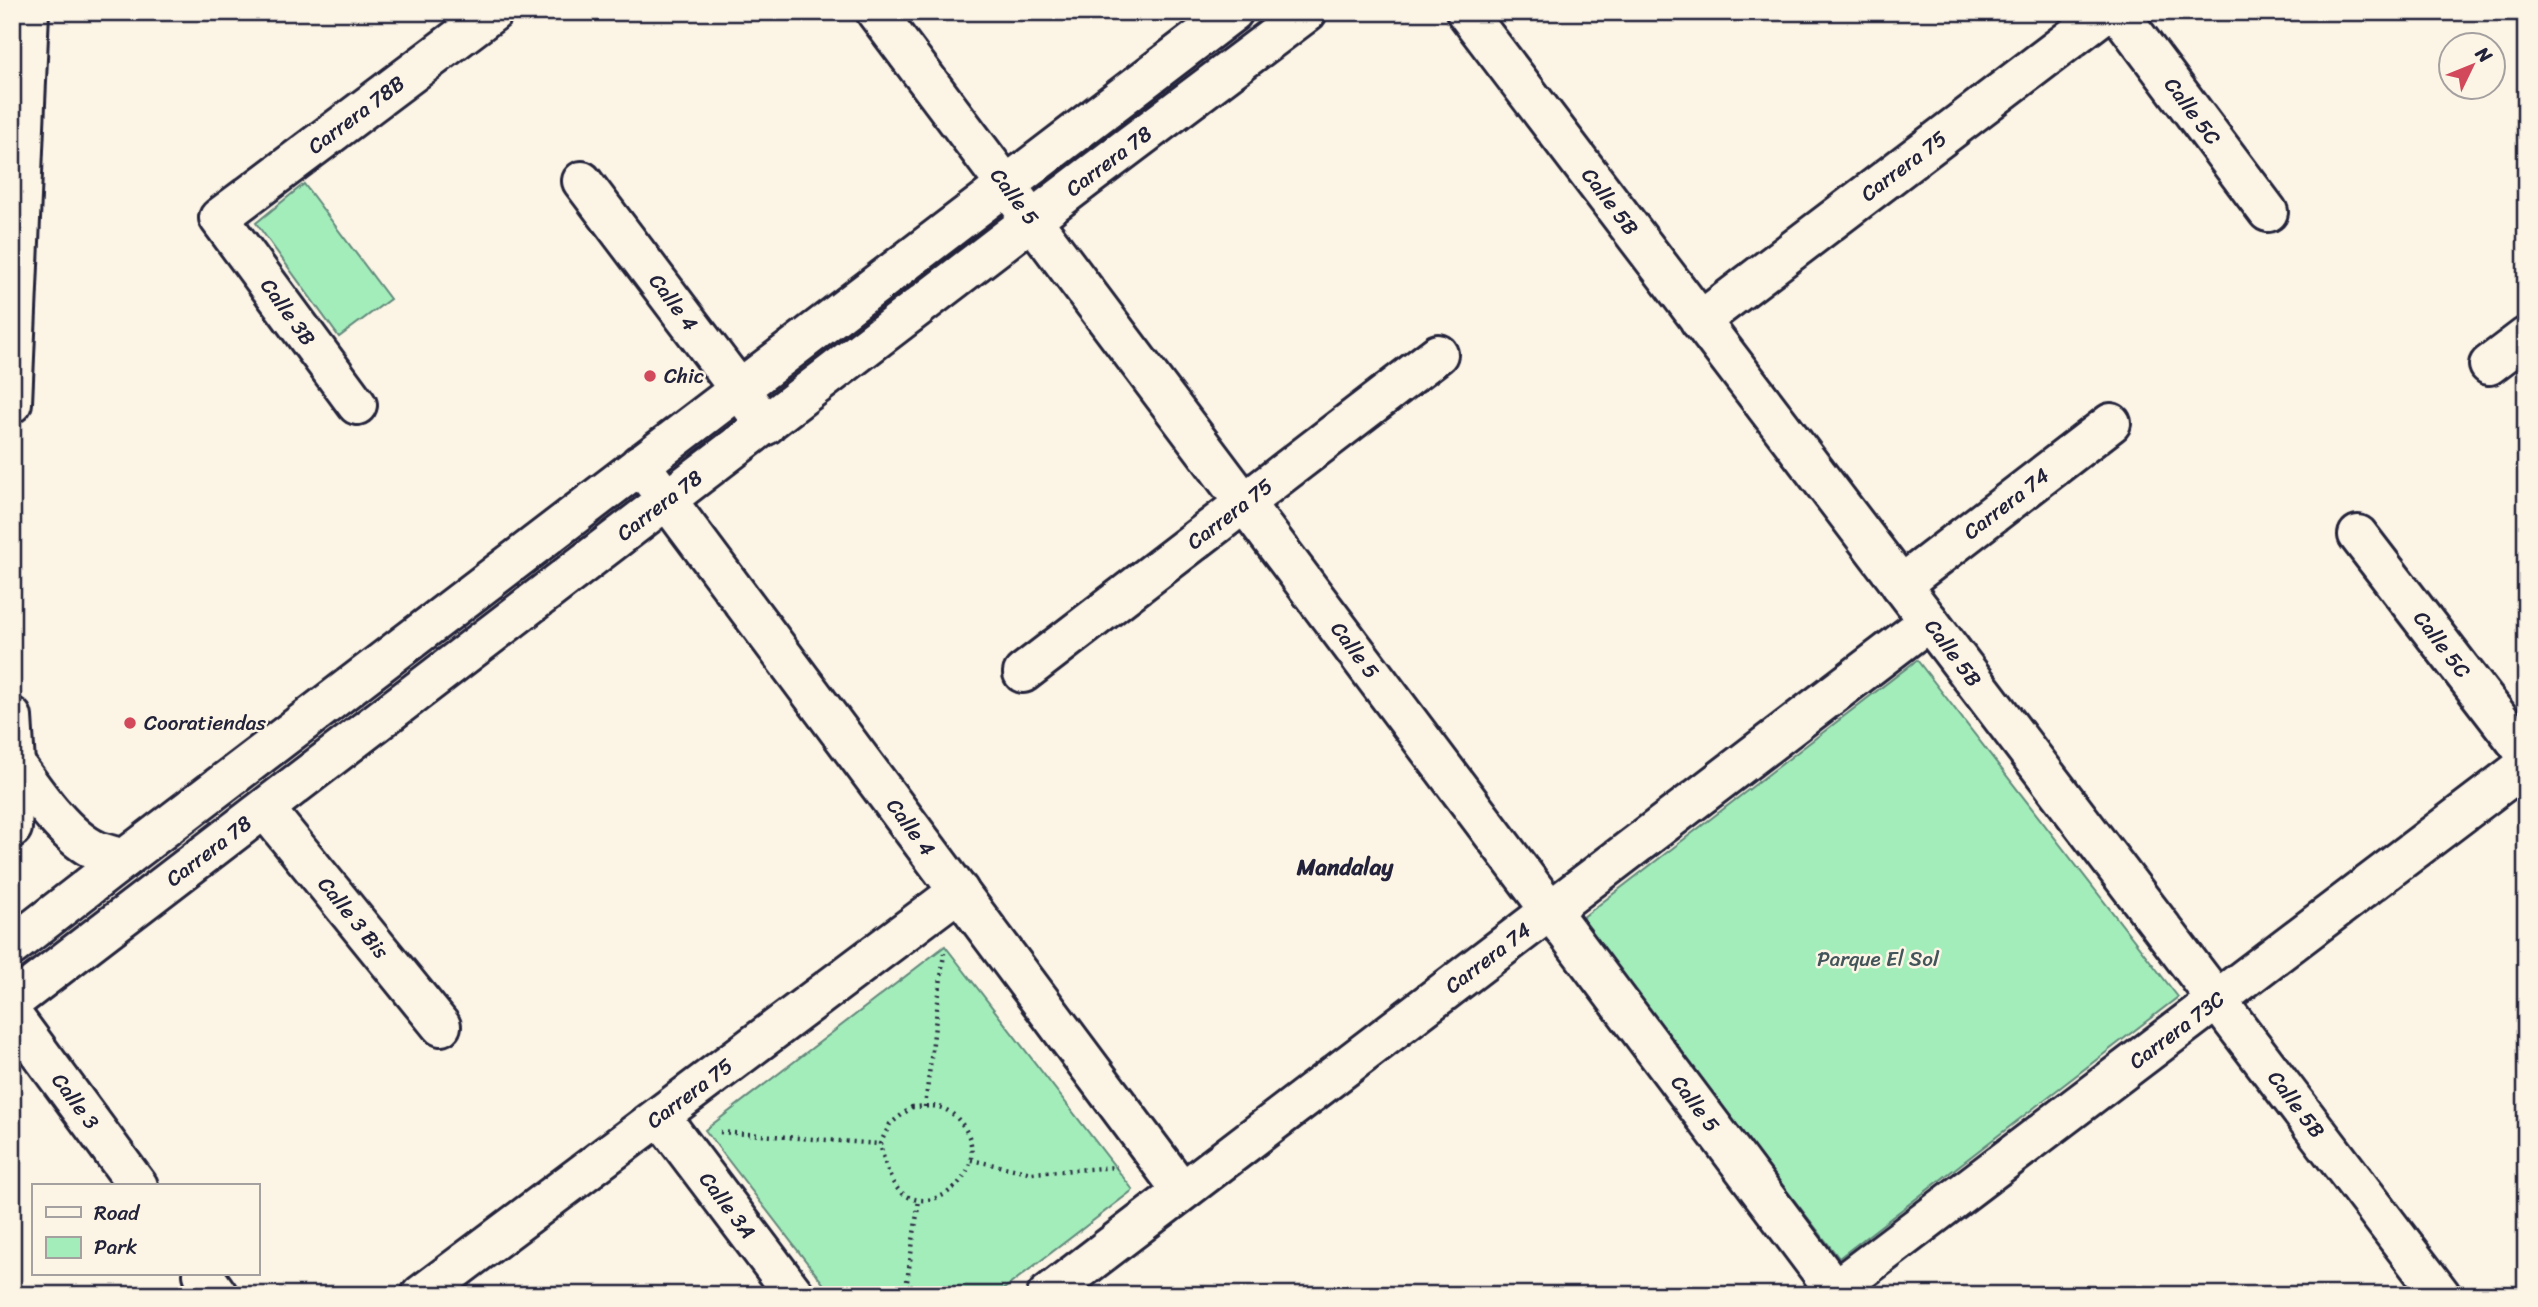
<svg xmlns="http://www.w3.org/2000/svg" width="2538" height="1307" font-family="Sriracha,sans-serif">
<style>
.green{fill:#a3edbb;stroke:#62887b;stroke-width:2}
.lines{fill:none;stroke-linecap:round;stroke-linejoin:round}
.street-casing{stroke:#22223b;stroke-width:44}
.secondary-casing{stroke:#22223b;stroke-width:44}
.path{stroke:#22223b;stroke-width:4.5;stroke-dasharray:2 5;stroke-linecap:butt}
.street{stroke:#fcf5e5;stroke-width:38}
.secondary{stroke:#fcf5e5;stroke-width:38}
.poi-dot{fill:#d1495b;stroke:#fcf5e5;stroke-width:2.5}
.labels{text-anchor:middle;stroke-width:5;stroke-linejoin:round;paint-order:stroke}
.street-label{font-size:21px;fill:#22223b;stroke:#fcf5e5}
.poi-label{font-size:21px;fill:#22223b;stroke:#fcf5e5;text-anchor:start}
.park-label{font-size:21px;fill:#42555b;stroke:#fcf5e5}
.neighbourhood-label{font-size:23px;font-weight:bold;fill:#22223b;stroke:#fcf5e5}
</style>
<rect width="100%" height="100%" fill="#fcf5e5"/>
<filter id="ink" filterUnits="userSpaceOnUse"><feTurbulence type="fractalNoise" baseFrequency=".0143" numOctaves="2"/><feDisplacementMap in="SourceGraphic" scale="14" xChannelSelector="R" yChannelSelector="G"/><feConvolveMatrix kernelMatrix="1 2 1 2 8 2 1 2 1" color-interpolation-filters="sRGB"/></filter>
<g filter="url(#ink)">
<!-- green -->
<path class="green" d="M304,184L390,299L339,337L256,223Z
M1917,660L2178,997L1839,1258L1578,921Z
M945,946L1133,1190L996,1295H832L705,1130Z"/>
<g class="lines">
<!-- street casing -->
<g class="street-casing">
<g id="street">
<path id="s1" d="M876,12L1835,1290"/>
<path id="s2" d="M1466,12L2441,1295"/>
<path id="s3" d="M2118,12L2268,212"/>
<path id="s4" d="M582,181L766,425"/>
<path id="s5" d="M1700,321L2106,12"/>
<path d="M2489,365L2526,337"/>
<path id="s6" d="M357,405L219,218L493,12"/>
<path id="s7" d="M640,464L1182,1191"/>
<path id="s8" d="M2358,535L2526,754"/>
<path id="s9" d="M1901,585L2111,423"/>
<path id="s10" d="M1023,673L1438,354"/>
<path id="s11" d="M265,809L441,1026"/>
<path id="s12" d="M12,1015L138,1186"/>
<path id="s13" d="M660,1116L795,1295"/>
<path d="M203,1274L218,1295"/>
<path id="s14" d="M421,1295L959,891"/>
<path id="s15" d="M1047,1295L1929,621"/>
<path id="s16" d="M1828,1295L2526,765"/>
</g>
</g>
<!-- secondary casing -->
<g class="secondary-casing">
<g id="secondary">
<path d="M12,403L29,12"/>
<path d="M12,717L15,764L12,828"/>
<path d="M15,764C35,792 65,837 97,851C106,854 115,856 124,859"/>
<path d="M12,946L124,859L1233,12"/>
<path id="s17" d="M12,1002L1085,179L1307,12"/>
</g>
</g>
<!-- path -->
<path class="path" d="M912,1107C920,1107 931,1105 939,1107C950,1110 958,1118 964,1127C992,1169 936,1219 902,1193C889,1183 884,1159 880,1144L890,1124Z
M925,1107L944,953
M720,1132L880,1144
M971,1160L1032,1173L1117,1167
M905,1295L919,1200"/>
<!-- street -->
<use href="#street" class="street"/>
<!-- secondary -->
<use href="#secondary" class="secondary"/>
</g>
</g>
<!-- markers -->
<g class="poi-dot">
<circle cx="650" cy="376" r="7"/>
<circle cx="130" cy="723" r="7"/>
</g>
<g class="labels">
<!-- street labels -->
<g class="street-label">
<text dy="7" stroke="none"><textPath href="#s3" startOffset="124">Calle 5C</textPath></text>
<text dy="7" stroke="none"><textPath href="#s6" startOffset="404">Carrera 78B</textPath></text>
<text dy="7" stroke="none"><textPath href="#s17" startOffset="1382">Carrera 78</textPath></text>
<text dy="7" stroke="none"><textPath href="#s5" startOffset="256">Carrera 75</textPath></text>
<text dy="7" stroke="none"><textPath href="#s1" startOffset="231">Calle 5</textPath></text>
<text dy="7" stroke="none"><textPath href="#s2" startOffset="238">Calle 5B</textPath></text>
<text dy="7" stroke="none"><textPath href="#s4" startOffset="152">Calle 4</textPath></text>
<text transform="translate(288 312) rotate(54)" y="7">Calle 3B</text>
<text dy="7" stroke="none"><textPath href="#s9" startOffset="133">Carrera 74</textPath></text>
<text dy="7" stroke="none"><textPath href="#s17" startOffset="816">Carrera 78</textPath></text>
<text dy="7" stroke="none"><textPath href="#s10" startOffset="261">Carrera 75</textPath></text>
<text dy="7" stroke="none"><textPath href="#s8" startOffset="138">Calle 5C</textPath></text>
<text dy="7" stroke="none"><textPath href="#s1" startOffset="798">Calle 5</textPath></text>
<text dy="7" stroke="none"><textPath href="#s2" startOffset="805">Calle 5B</textPath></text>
<text dy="7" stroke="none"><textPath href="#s7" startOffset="453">Calle 4</textPath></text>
<text dy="7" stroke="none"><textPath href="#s17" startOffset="248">Carrera 78</textPath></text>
<text dy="7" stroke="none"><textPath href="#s11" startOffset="140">Calle 3 Bis</textPath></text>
<text dy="7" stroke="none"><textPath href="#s15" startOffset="555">Carrera 74</textPath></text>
<text dy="7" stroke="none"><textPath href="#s16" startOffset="438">Carrera 73C</textPath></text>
<text dy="7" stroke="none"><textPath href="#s14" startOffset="336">Carrera 75</textPath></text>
<text dy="7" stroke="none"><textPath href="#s12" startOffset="107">Calle 3</textPath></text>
<text dy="7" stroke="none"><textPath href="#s1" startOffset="1365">Calle 5</textPath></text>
<text dy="7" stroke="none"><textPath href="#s2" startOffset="1372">Calle 5B</textPath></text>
<text dy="7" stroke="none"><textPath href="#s13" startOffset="112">Calle 3A</textPath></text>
</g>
<!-- poi labels -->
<g class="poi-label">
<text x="664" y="383">Chic</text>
<text x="144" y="730">Cooratiendas</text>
</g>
<!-- park labels -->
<g class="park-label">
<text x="1878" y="966">Parque El Sol</text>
</g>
<!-- neighbourhood labels -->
<g class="neighbourhood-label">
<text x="1345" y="875">Mandalay</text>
</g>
</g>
<!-- margin -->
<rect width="2538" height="1307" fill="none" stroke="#fcf5e5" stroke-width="42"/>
<rect x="21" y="21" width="2496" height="1265" fill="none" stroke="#22223b" stroke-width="2.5" filter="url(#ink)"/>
<!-- legend -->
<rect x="32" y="1184" width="228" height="91" fill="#fcf5e5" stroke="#a5a1a1" stroke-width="2"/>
<rect x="46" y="1207" width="35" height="10" fill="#fcf5e5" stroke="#a5a1a1" stroke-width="2"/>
<text x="94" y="1220" font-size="21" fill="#22223b">Road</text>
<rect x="46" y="1237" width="35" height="21" fill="#a3edbb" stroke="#a5a1a1" stroke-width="2"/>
<text x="94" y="1254" font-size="21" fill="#22223b">Park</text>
<!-- north arrow -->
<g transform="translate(2472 66) rotate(47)"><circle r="33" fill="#fcf5e5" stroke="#a5a1a1" stroke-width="2"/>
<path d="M0-5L12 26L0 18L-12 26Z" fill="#d1495b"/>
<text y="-10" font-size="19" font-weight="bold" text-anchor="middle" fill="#22223b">N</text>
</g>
</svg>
